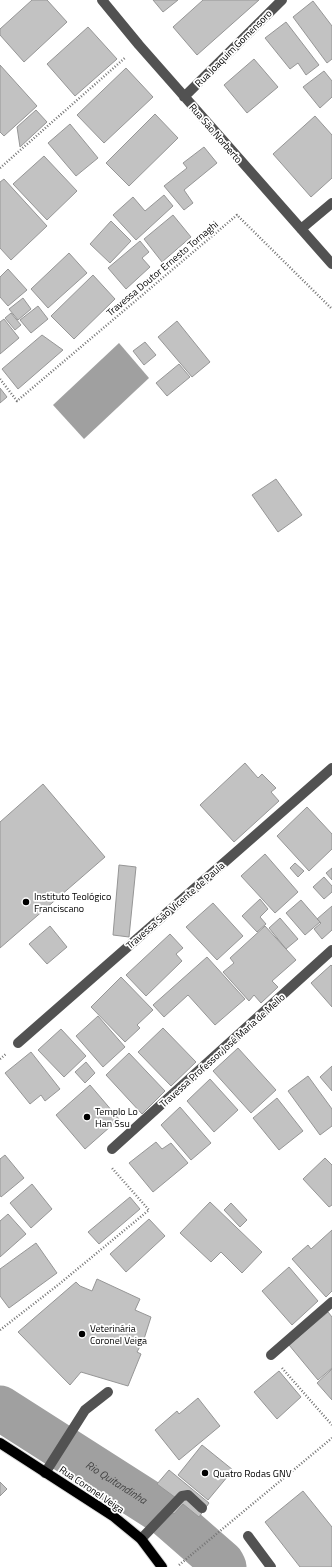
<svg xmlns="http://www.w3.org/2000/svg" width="332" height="1567" font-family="'Titillium Web',sans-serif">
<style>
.water{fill:#a0a0a0}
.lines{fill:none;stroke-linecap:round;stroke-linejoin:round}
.river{stroke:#a0a0a0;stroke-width:45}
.building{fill:#c2c2c2;stroke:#969696}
.major-casing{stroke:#dbdbdb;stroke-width:12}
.path{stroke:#747474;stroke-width:2.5;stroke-dasharray:1 2;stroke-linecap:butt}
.minor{stroke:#525252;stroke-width:10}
.major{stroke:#000;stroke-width:10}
.poi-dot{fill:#000;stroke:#fff;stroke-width:1.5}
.labels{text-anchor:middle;stroke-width:3.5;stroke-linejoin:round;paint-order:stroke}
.street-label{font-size:10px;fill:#000;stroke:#fff}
.poi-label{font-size:10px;fill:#000;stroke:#fff;text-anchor:start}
.water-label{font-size:11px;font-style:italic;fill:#414141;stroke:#fff}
</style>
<rect width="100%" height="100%" fill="#fff"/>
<!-- water -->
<path class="water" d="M119,343L149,378L84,439L53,405Z"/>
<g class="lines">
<!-- river -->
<path class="river" id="s1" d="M0,1408L166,1514L222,1563L224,1567"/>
</g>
<!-- building -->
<path class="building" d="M32,0H47L67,22L24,62L0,35V29Z
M153,0H178L163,12Z
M203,0H259L197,55L173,27Z
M313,1L332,26V59L327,63L293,17Z
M286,22L319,65L306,75L298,63L290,69L265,38Z
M88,27L117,59L75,96L47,64Z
M254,59L278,87L247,113L224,85Z
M0,65L37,106L4,136L0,132Z
M126,68L153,97L104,143L77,115Z
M324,71L332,81V97L320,108L303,87Z
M36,110L47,122L20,147L17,127Z
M155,114L178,138L129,186L106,163Z
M315,116L332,135V178L311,197L273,154Z
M70,124L98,158L76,176L48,143Z
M204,147L217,163L184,190L193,203L184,210L164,186L187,168L183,163Z
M44,156L77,191L47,220L13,184Z
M4,179L47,226L11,260L0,248V182Z
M164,195L173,206L136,240L113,215L133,197L145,211Z
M173,215L191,237L162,262L144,239Z
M111,221L131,241L110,263L90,244Z
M140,241L149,252L142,258L150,267L126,289L108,268Z
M69,253L87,273L48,308L31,289Z
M8,269L27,290L8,306L0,297V277Z
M93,275L115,299L74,339L51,316Z
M23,298L31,309L18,320L9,309Z
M38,306L48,319L31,333L20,320Z
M11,313L21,325L15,330L5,318Z
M4,319L19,338L0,354V322Z
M177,321L210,362L192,377L158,337Z
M42,335L63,350L18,389L2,369Z
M145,342L156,355L144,365L133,351Z
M179,364L190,377L167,396L156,383Z
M0,388L7,397L0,403Z
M276,479L302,515L278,532L252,495Z
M245,763L258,778L262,774L276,788L271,792L279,801L234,842L200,805Z
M43,784L105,857L0,948V822Z
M307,807L332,834V849L309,871L277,836Z
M265,854L298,892L275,913L241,876Z
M295,863L304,871L298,877L290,868Z
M119,865L136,867L129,937L113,935Z
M332,868V880L326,873Z
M324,877L332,886V892L324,899L313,887Z
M260,899L268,909L260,917L266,924L257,932L242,916Z
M301,900L320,922L305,935L286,913Z
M213,903L243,936L217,960L186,927Z
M332,906V930L322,939L314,929L321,923L317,919Z
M280,918L298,939L286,949L269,928Z
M50,926L67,947L47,964L29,944Z
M265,926L296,960L272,981L278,987L261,1003L254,995L249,1001L223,972L234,963L230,958Z
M170,934L183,948L176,954L182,961L146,996L126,975Z
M207,957L245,999L215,1025L188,995L164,1017L153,1005Z
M331,965L332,966V1007L311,983Z
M121,977L153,1010L137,1025L140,1028L125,1042L91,1007Z
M98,1016L125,1047L103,1067L76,1036Z
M163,1028L196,1062L171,1086L138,1052Z
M61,1029L86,1056L64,1077L38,1050Z
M238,1048L276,1090L251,1113L213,1071Z
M31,1052L60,1089L45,1101L41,1095L30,1104L5,1073Z
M129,1053L165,1091L142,1114L106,1075Z
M86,1062L95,1073L85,1083L75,1072Z
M332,1066V1091L320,1077Z
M308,1076L332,1109V1126L320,1135L288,1091Z
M210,1079L238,1110L214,1132L187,1101Z
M90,1085L119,1119L85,1149L56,1115Z
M277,1098L303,1131L279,1150L253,1118Z
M180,1107L211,1143L191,1160L161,1125Z
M156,1142L162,1149L171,1143L188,1163L153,1192L129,1163Z
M5,1155L24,1178L1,1197L0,1195V1159Z
M325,1158L332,1165V1205L329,1207L303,1179Z
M32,1184L52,1209L31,1228L10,1203Z
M130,1197L140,1209L99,1244L88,1232Z
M210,1202L262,1252L242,1273L221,1252L211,1262L180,1233Z
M231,1203L247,1220L240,1227L224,1210Z
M8,1214L26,1234L0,1257V1221Z
M149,1219L165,1236L126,1272L110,1254Z
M332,1230V1291L326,1297L292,1259L308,1245L311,1249Z
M36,1243L57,1273L9,1308L0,1296V1269Z
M289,1267L318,1301L292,1325L262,1291Z
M97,1279L140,1299L135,1310L151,1317L144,1339L137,1352L141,1354L128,1386L81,1372L70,1385L18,1332L76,1282L80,1286L92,1291Z
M328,1312L332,1317V1368L318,1380L289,1345Z
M332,1369V1400L317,1383Z
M279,1371L301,1397L277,1419L254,1392Z
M198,1398L220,1426L179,1460L155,1430L177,1411L179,1414Z
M202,1445L233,1470L208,1500L178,1475Z
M169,1470L209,1503L199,1517L183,1504L174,1514L167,1509L176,1498L157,1484Z
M0,1482L7,1489L0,1496Z
M303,1491L332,1527V1567H300L265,1522Z"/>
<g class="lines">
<!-- major casing -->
<g class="major-casing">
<path id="major" d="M0,1443L113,1516L141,1539L162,1567"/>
</g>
<!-- path -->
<path class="path" d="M0,168L126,57
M0,379L17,401L237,215L332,309
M0,1059L6,1054
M0,1330L58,1285L149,1210L111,1167
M282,1368L332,1425
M179,1565L332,1438"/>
<!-- minor -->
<path class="minor" d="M102,0L139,45L332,264
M184,97L282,0
M301,229L332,203
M18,1043L332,768
M112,1149L332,950
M271,1355L332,1302
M45,1473L85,1410L108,1392
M248,1536L271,1567
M141,1539L182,1496L188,1495L202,1508"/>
<!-- major -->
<use href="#major" class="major"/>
</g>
<!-- markers -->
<g class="poi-dot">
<circle cx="26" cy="902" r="4"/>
<circle cx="87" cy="1117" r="4"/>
<circle cx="82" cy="1334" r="4"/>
<circle cx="205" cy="1473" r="4"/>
</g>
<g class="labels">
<!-- street labels -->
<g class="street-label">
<text transform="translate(233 48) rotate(-45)" y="4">Rua Joaquim Gomensoro</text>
<text transform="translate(216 133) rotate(49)" y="4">Rua São Norberto</text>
<text transform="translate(162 268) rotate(-40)" y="4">Travessa Doutor Ernesto Tornaghi</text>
<text transform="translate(175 905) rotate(-41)" y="4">Travessa São Vicente de Paula</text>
<text transform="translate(222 1050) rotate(-42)" y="4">Travessa Professor José Maria de Mello</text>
<text transform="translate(92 1489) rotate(34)" y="4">Rua Coronel Veiga</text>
</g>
<!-- poi labels -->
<g class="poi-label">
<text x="34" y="900">Instituto Teológico<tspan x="34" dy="12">Franciscano</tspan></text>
<text x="95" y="1115">Templo Lo<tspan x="95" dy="12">Han Ssu</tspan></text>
<text x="90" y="1332">Veterinária<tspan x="90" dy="12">Coronel Veiga</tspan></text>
<text x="213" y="1477">Quatro Rodas GNV</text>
</g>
<!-- water labels -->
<g class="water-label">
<text dy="4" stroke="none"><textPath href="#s1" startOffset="138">Rio Quitandinha</textPath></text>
</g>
</g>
</svg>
